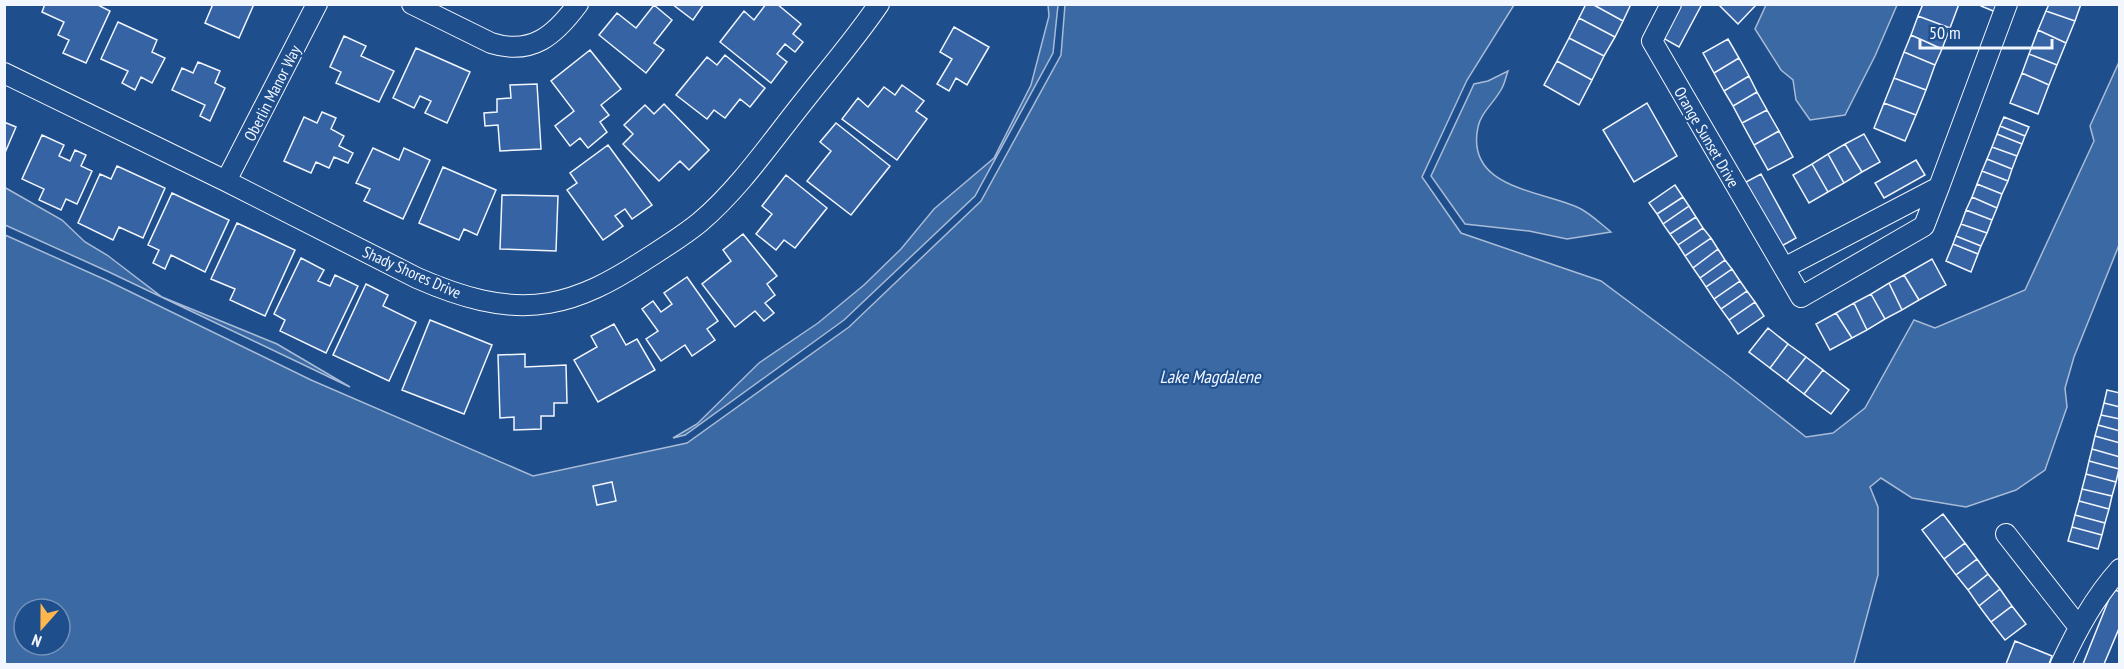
<svg xmlns="http://www.w3.org/2000/svg" width="2124" height="669" font-family="'PT Sans Narrow',sans-serif">
<style>
.water{fill:#3b69a3;stroke:#a8bbd7;stroke-width:1.5;fill-rule:evenodd}
.building{fill:#3563a3;stroke:#f2f6ff;stroke-width:1.5}
.lines{fill:none;stroke-linecap:round;stroke-linejoin:round}
.minor-casing{stroke:#f2f6ff;stroke-width:22}
.minor{stroke:#1f4e8c;stroke-width:20}
.labels{text-anchor:middle;stroke-width:4.5;stroke-linejoin:round;paint-order:stroke}
.street-label{font-size:16px;fill:#f2f6ff;stroke:#1f4e8c}
.water-label{font-size:18px;font-style:italic;fill:#f2f6ff;stroke:#1f4e8c}
</style>
<rect width="100%" height="100%" fill="#1f4e8c"/>
<!-- water -->
<path class="water" d="M1048,5H1058L1053,53L975,196L844,320L685,435L673,438L697,424L759,363L818,323L864,285L901,249L934,209L994,158L1031,85L1049,16Z
M1065,5H1514L1467,80L1422,177L1461,233L1601,281L1727,375L1806,437L1833,433L1865,408L1914,320L1935,328L2025,290L2094,141L2090,126L2119,62V56V245L2074,357L2065,388L2067,407L2045,470L2016,490L1966,507L1912,498L1881,478L1870,487L1878,507V575L1854,664H5V235L106,280L311,380L533,476L687,443L849,327L981,201L1061,55ZM24,609H60V645H24Z
M1766,5H1897L1875,56L1845,115L1810,120L1796,100L1793,80L1781,70L1755,29Z
M1508,71C1506,76 1505,83 1502,88C1495,102 1481,112 1478,127C1465,188 1539,190 1577,207C1589,212 1601,224 1611,232L1567,239L1529,231L1465,224L1431,176L1474,84L1488,81Z
M4,187L62,220L85,242L107,255L162,297L277,344L350,387L109,272L5,225Z"/>
<!-- building -->
<path class="building" d="M45,4H96L110,11L86,63L63,53L69,40L58,35L64,22L42,12Z
M213,4H254L239,38L205,23Z
M672,4H704L693,20Z
M766,4H777L801,24L793,34L803,42L795,52L785,44L777,54L787,62L771,83L720,42L744,11L754,20Z
M1586,4H1592L1623,21L1615,37L1579,18Z
M1592,4H1631L1623,21Z
M1681,4H1702L1679,47L1663,38Z
M1718,4H1753L1755,6L1738,24Z
M1923,4H1959L1950,28L1918,16Z
M1981,4H2002L1998,13L1981,6Z
M2049,4H2081L2075,21L2046,11Z
M654,5L672,20L654,43L664,50L646,73L599,35L617,13L636,28Z
M2046,11L2075,21L2066,43L2038,30Z
M1918,16L1950,28L1942,49L1911,35Z
M1579,18L1615,37L1604,56L1569,38Z
M118,22L157,40L152,52L165,58L152,83L141,77L135,90L122,83L128,71L101,59Z
M954,27L989,47L967,85L956,78L949,91L937,84L952,59L940,52Z
M2038,30L2066,43L2057,65L2029,54Z
M1911,35L1942,49L1935,65L1904,52Z
M344,36L366,46L361,56L394,71L379,102L336,83L341,72L330,67Z
M1569,38L1604,56L1592,80L1557,61Z
M1728,39L1739,58L1714,73L1703,53Z
M416,48L470,72L447,123L425,113L431,101L420,96L414,108L393,98Z
M590,50L621,89L601,105L609,115L600,122L607,132L588,148L580,138L570,146L555,126L574,111L551,81Z
M1904,52L1935,65L1926,90L1894,78Z
M2029,54L2057,65L2049,85L2022,73Z
M725,55L765,88L750,107L740,99L725,118L714,110L707,119L676,95L707,57L717,65Z
M1739,58L1749,76L1724,91L1714,73Z
M1557,61L1592,80L1579,105L1544,85Z
M198,62L220,71L215,83L225,88L210,121L200,116L205,105L172,90L182,68L193,73Z
M2022,73L2049,85L2038,114L2010,103Z
M1749,76L1757,92L1733,106L1724,91Z
M1894,78L1926,90L1916,115L1884,103Z
M537,84L541,149L500,151L498,125L485,126L484,113L497,112V99L511,98L510,85Z
M902,85L924,101L916,111L927,119L897,160L842,119L858,98L868,107L884,87L895,95Z
M1757,92L1767,110L1742,123L1733,106Z
M1647,103L1677,156L1634,182L1603,130Z
M1884,103L1916,115L1905,141L1874,128Z
M664,104L709,150L689,170L680,161L659,181L623,144L633,134L624,125L645,105L654,114Z
M1767,110L1779,131L1754,145L1742,123Z
M322,112L336,118L331,129L344,136L339,146L353,153L348,163L334,157L329,168L316,162L311,173L284,161L304,117L317,123Z
M2004,117L2029,127L2025,136L2000,126Z
M4,122L16,127L4,155Z
M836,123L890,166L851,215L807,181L831,151L820,142Z
M2000,126L2025,136L2022,144L1997,134Z
M1779,131L1793,157L1768,170L1754,145Z
M1864,134L1880,162L1862,172L1845,144Z
M1997,134L2022,144L2017,156L1992,147Z
M42,135L64,145L59,156L70,161L75,150L86,155L81,166L92,171L77,204L66,199L61,210L39,200L44,189L22,179Z
M1845,144L1862,172L1844,183L1828,154Z
M608,145L652,205L632,219L625,209L615,216L623,226L603,240L567,190L577,183L570,173Z
M1992,147L2017,156L2012,169L1987,159Z
M373,148L399,160L404,148L430,160L403,219L364,201L370,189L356,183Z
M1828,154L1844,183L1828,192L1812,164Z
M1987,159L2012,169L2008,181L1982,171Z
M1916,160L1925,175L1884,198L1875,183Z
M1812,164L1828,192L1809,203L1793,175Z
M117,166L165,188L143,238L119,227L113,240L78,223L100,174L111,179Z
M443,167L496,190L477,235L464,229L459,240L419,223Z
M1982,171L2008,181L2002,194L1977,184Z
M1761,174L1796,238L1780,247L1744,183Z
M786,175L827,208L795,248L784,240L776,250L756,234L772,214L762,206Z
M1977,184L2002,194L1997,208L1972,197Z
M1675,185L1683,197L1657,214L1649,203Z
M172,193L229,220L205,272L171,255L165,269L153,263L159,250L148,245Z
M502,195L558,196L556,251L500,249Z
M1683,197L1689,206L1663,224L1657,214Z
M1972,197L1997,208L1992,220L1966,210Z
M1689,206L1696,217L1670,234L1663,224Z
M1966,210L1992,220L1987,233L1961,224Z
M1696,217L1703,228L1678,245L1670,234Z
M237,223L295,250L265,316L230,300L235,289L211,279Z
M1961,224L1987,233L1981,246L1956,236Z
M1703,228L1711,238L1685,256L1678,245Z
M743,234L777,276L767,284L775,295L765,303L774,313L764,321L755,311L735,327L702,284L731,261L723,250Z
M1956,236L1981,246L1978,254L1953,244Z
M1711,238L1718,249L1693,268L1685,256Z
M1953,244L1978,254L1971,272L1946,261Z
M1718,249L1725,260L1700,278L1693,268Z
M301,258L324,270L318,281L330,286L335,275L358,286L326,353L280,331L285,320L274,314Z
M1932,259L1946,285L1919,300L1904,275Z
M1725,260L1732,269L1706,287L1700,278Z
M1732,269L1740,281L1714,299L1706,287Z
M1904,275L1919,300L1902,310L1889,283Z
M687,277L718,321L707,329L715,340L692,356L685,345L661,361L646,339L658,331L642,309L653,301L661,312L672,304L664,293Z
M1740,281L1747,291L1721,309L1714,299Z
M1889,283L1902,310L1885,319L1871,294Z
M366,284L388,295L383,306L416,322L389,381L333,355Z
M1747,291L1755,302L1729,320L1721,309Z
M1871,294L1885,319L1867,330L1854,303Z
M1755,302L1764,316L1738,334L1729,320Z
M1854,303L1867,330L1852,338L1836,313Z
M1836,313L1852,338L1830,350L1816,324Z
M430,320L492,345L464,414L402,390Z
M614,324L626,345L637,339L655,370L598,402L574,360L597,347L591,336Z
M1768,328L1788,344L1770,368L1749,352Z
M1788,344L1806,357L1787,381L1770,368Z
M525,354V367L566,365L567,403H554V416H541V429L514,430V417L500,418L498,355Z
M1806,357L1823,370L1804,394L1787,381Z
M1823,370L1849,390L1831,414L1804,394Z
M2107,390L2120,393V407L2104,403Z
M2104,403L2120,407V419L2101,415Z
M2101,415L2120,419V431L2098,425Z
M2098,425L2120,431V443L2095,436Z
M2095,436L2120,443V457L2092,449Z
M2092,449L2120,457L2119,469L2089,461Z
M2089,461L2119,469L2116,482L2086,474Z
M2086,474L2116,482L2112,496L2082,489Z
M612,482L616,501L597,505L593,486Z
M2082,489L2112,496L2109,509L2079,501Z
M2079,501L2109,509L2105,523L2075,515Z
M1943,514L1965,543L1944,559L1922,530Z
M2075,515L2105,523L2102,535L2072,527Z
M2072,527L2102,535L2098,549L2068,541Z
M1965,543L1977,559L1956,575L1944,559Z
M1977,559L1988,574L1968,590L1956,575Z
M1988,574L2000,589L1979,606L1968,590Z
M2000,589L2012,606L1991,622L1979,606Z
M2113,589L2120,592V626L2104,664H2083Z
M2012,606L2026,624L2005,640L1991,622Z
M2015,641L2052,656L2049,664H2006Z"/>
<g class="lines">
<!-- minor casing -->
<g class="minor-casing">
<path id="minor" d="M412,4L491,43C532,56 555,35 578,4
M1671,4L1652,41L1801,297L1924,226L1939,187L1784,268
M4,73L226,181L417,278C458,296 504,311 549,303C583,297 612,281 640,263C660,250 682,237 700,222C740,188 771,142 804,101C829,69 856,38 879,4
M226,181L317,4
M1939,187L2007,4
M2006,534L2078,626
M2061,664C2077,630 2094,598 2120,569"/>
</g>
<!-- minor -->
<use href="#minor" class="minor"/>
</g>
<g class="labels">
<!-- street labels -->
<g class="street-label">
<text transform="translate(272 93) rotate(-63)" y="6">Oberlin Manor Way</text>
<text transform="translate(1707 137) rotate(60)" y="6">Orange Sunset Drive</text>
<text transform="translate(412 272) rotate(24)" y="6">Shady Shores Drive</text>
</g>
<!-- water labels -->
<g class="water-label">
<text x="1210" y="383">Lake Magdalene</text>
</g>
</g>
<!-- border -->
<rect width="2124" height="669" fill="none" stroke="#f2f6ff" stroke-width="12"/>
<!-- north arrow -->
<g transform="translate(42 627) rotate(201)"><circle r="28" fill="#1f4e8c" stroke="#7391ba" stroke-width="1.5"/>
<path d="M0-4.5L10 22L0 15L-10 22Z" fill="#ffb74d"/>
<text y="-9" font-size="16" font-weight="bold" text-anchor="middle" fill="#f2f6ff">N</text>
</g>
<!-- scale -->
<path d="M1920 39v9h132v-9" fill="none" stroke="#f2f6ff" stroke-width="3"/>
<text x="1929" y="39" font-size="18" fill="#f2f6ff" stroke="#1f4e8c" stroke-width="4.5" paint-order="stroke">50 m</text>
</svg>
